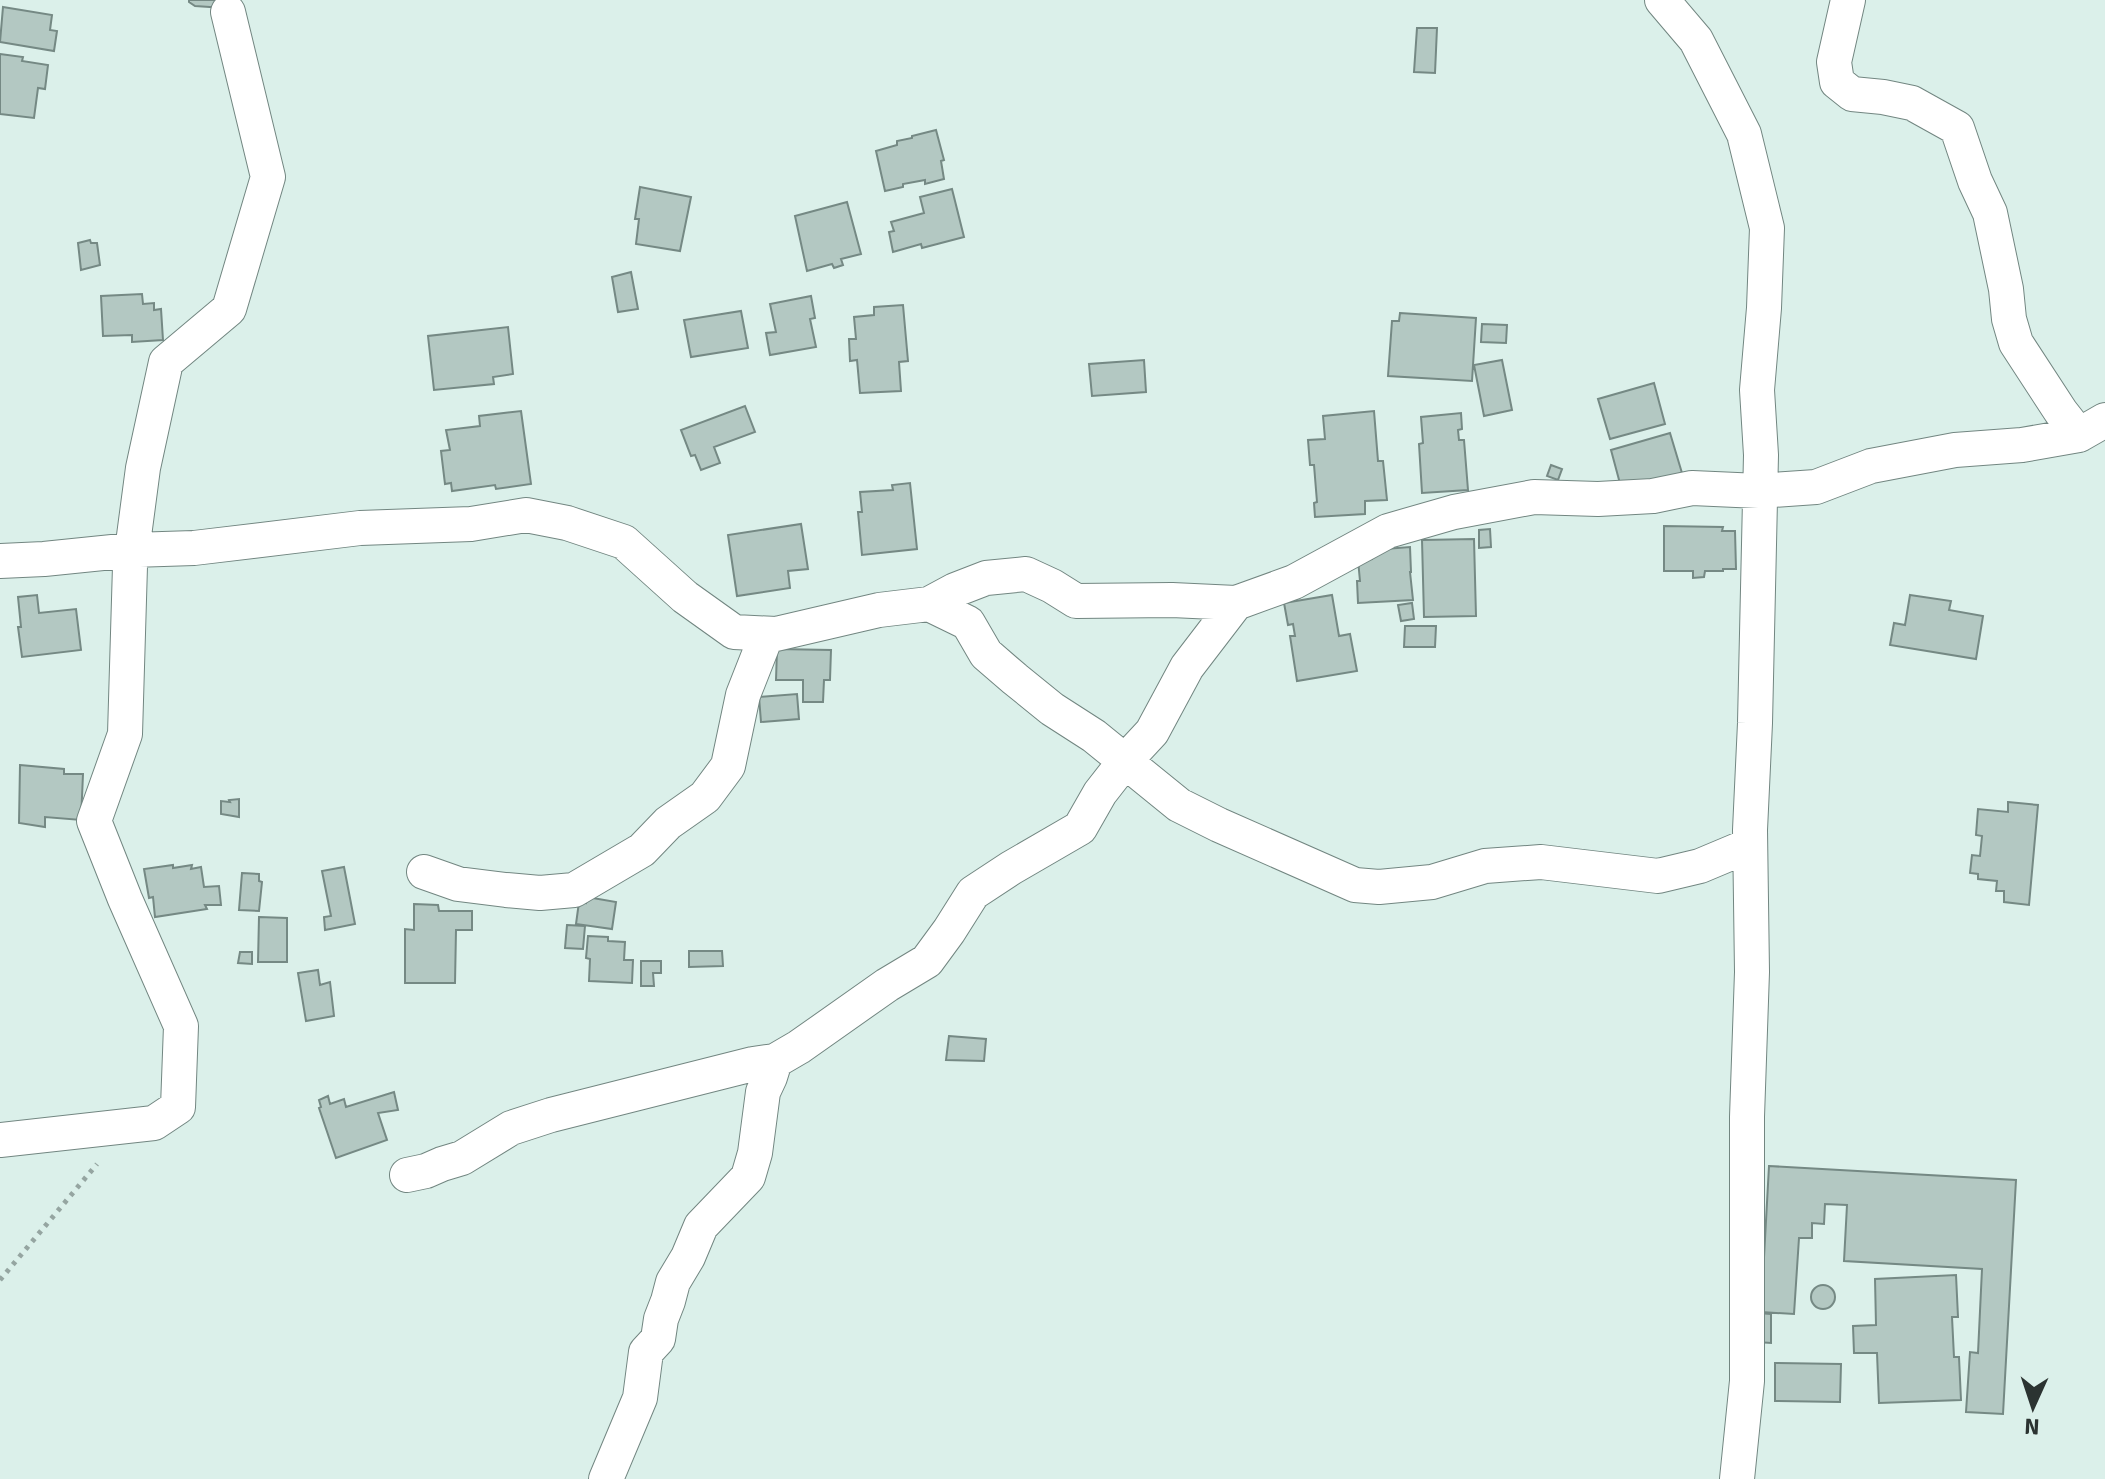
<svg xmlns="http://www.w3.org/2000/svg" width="2105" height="1479" font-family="Signika,sans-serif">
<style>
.building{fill:#b3c8c2;stroke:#758984;stroke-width:2}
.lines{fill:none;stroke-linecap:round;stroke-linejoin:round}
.minor-casing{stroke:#728681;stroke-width:36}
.path{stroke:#95a5a1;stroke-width:5;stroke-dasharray:4 6;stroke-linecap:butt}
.minor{stroke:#fff;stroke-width:34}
</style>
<rect width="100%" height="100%" fill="#dbf0ea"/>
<!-- building -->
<path class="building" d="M189,0H240L239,9L195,6L189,2Z
M3,7L52,15L50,30L57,31L54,51L0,42Z
M1417,28H1437L1435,73L1414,72Z
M0,54L23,57L22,61L48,65L45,89L38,88L34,118L0,114Z
M936,130L944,160L941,161L944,179L925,184V180L903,184V187L885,191L876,151L897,145V141L912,138V136Z
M640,187L691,197L680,251L636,244L639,219H635Z
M952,189L964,237L922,248L921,244L893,252L889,232L894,231L891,222L924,213L920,197Z
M847,202L861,254L841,259L843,265L834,268L832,264L807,271L795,216Z
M90,240L91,243H97L100,265L81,270L78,243Z
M631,272L638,309L618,312L612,277Z
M142,294L143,304L154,303V310L161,309L163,340L132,342V335L103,336L101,296Z
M811,296L815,318L810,319L816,347L770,355L766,333L776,332L770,304Z
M903,305L908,361L899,362L901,391L860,393L857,360L850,361L849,339H856L854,317L874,315V307Z
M741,311L748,348L691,357L684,320Z
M1400,313L1476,318L1472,381L1388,376L1392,321H1399Z
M1482,324L1507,325L1506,343L1481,342Z
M508,327L513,374L493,377L494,384L434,390L428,336Z
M1144,360L1146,392L1092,396L1089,364Z
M1502,360L1512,410L1484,416L1474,365Z
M1654,383L1665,424L1610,439L1598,399Z
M745,406L755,432L714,447L720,463L701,470L695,455L691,456L681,430Z
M521,411L531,484L496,489L495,485L452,491L451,483L445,484L441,451L450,450L446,430L480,426L479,416Z
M1374,411L1378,461H1383L1387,500L1365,501V514L1315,517L1314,503L1317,502L1314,465H1310L1308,440L1325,439L1323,416Z
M1461,413L1462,429L1458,430L1459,440H1464L1468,490L1422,493L1419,444L1423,443L1421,417Z
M1670,433L1682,473L1622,491L1611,450Z
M1551,465L1562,469L1558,480L1547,476Z
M910,483L917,549L862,555L858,512H862L860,492L893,490L892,485Z
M801,524L808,569L788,571L790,588L737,596L728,535Z
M1664,526L1723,527L1722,531H1735L1736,569H1723V571H1705L1704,577L1693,578V571H1664Z
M1490,529L1491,547L1479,548V530Z
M1474,539L1476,616L1424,617L1422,540Z
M1410,547L1411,572H1410L1413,600L1358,603L1357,581H1360L1358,560L1372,559V550Z
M37,595L39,613L76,609L81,650L22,657L18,627H21L18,597Z
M1332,595L1339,636L1350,634L1357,671L1297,681L1290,636H1295L1293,624L1288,625L1284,603Z
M1910,595L1951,601L1949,610L1983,616L1976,659L1890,645L1894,623L1905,625Z
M1412,603L1414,619L1401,621L1398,605Z
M1405,626H1436L1435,647H1404Z
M777,649L831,650L830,680H824L823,702H803V680H776Z
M797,694L799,719L761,722L759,697Z
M20,765L64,769V774H83L81,820L45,817V827L19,823Z
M239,799V817L221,814V801L230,802L229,800Z
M2008,802L2038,805L2029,905L2004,902V891H1996L1997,881L1978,879V874L1970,873L1972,855L1980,856L1982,836L1976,835L1978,809L2008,812Z
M173,865V868L192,865L191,869L201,867L204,887L219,886L221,905H205L207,909L155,917L153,897L149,898L144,869Z
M344,867L355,924L325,930L324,917L331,916L322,871Z
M242,873L259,874V881L262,882L259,911L239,910Z
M587,897L616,902L612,929L576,924L579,902L586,903Z
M414,904L438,905L439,911H472V930H456L455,983H405V929L414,930Z
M259,917L287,918V962H258Z
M567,925L585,926L583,949L565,948Z
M588,936L608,937V941L625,942L624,960H633L632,983L589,981L590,959L586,958Z
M689,951H722L723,966L689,967Z
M240,952H252V964L238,963Z
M641,961H661V973H653L654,986H641Z
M318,970L320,985L330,982L334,1016L306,1021L298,973Z
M949,1036L986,1039L984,1061L946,1060Z
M394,1092L398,1110L378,1113L387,1140L336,1158L319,1108L321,1107L319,1100L328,1096L330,1104L344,1099L346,1107Z
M1769,1166L2016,1180L2003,1414L1966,1412L1970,1352L1978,1353L1982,1269L1844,1261L1847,1205L1825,1204L1824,1224L1812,1223V1238H1799L1794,1314L1761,1312Z
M1956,1275L1958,1317H1952L1954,1357H1959L1961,1400L1879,1403L1877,1353H1854L1853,1326L1876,1325L1875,1279Z
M1811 1297a12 12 0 1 1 24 0a12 12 0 1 1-24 0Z
M1758,1313L1771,1314V1343L1757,1342Z
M1775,1363L1841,1364L1840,1402L1775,1401Z"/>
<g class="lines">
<!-- minor casing -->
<g class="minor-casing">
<path id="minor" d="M1662,0L1696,40L1744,134L1767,228L1764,308L1757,390L1761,455L1755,723L1750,830L1752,972L1747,1117V1381L1737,1479
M1848,0L1834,62L1837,82L1852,94L1883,97L1912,103L1957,128L1975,181L1990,213L2006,289L2009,319L2016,343L2061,412L2079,435L2105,420
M0,561L44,559L132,550L194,548L360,528L471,524L526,515L567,523L624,542L685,597L734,632L776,634L879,610L929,604L955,590L986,578L1026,574L1052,586L1076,601L1172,600L1236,603
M929,604L968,623L986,654L1015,679L1052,709L1094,736L1179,805L1219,825L1355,885L1379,887L1432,882L1485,866L1541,862L1658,876L1700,866L1750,845
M424,872L458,884L506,890L540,893L574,890L642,850L668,823L705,797L728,766L743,695L767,634
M0,1140L154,1123L178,1107L181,1026L125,899L94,821L125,734L130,566L143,468L166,362L229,309L268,177L228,12
M407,1175L426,1171L442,1164L462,1158L511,1128L551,1115L753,1064L775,1061L799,1047L887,985L927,961L949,931L973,893L1011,868L1080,828L1100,793L1125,761L1152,732L1187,667L1236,603L1294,582L1388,531L1454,512L1534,497L1598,499L1653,496L1692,488L1759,491L1816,487L1871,466L1955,450L2022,445L2079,435
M606,1479L640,1398L646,1352L658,1339L661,1319L668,1301L673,1282L688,1257L701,1226L748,1177L755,1153L763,1092L770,1077L775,1061"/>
</g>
<!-- path -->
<path class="path" d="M0,1280L97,1164"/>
<!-- minor -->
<use href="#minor" class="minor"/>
</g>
<!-- north arrow -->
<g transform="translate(2033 1407) rotate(183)" stroke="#dbf0ea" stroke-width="6" paint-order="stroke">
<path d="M0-6L14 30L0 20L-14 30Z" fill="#2b3331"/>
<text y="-12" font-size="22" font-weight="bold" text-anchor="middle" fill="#2b3331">N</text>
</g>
</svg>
